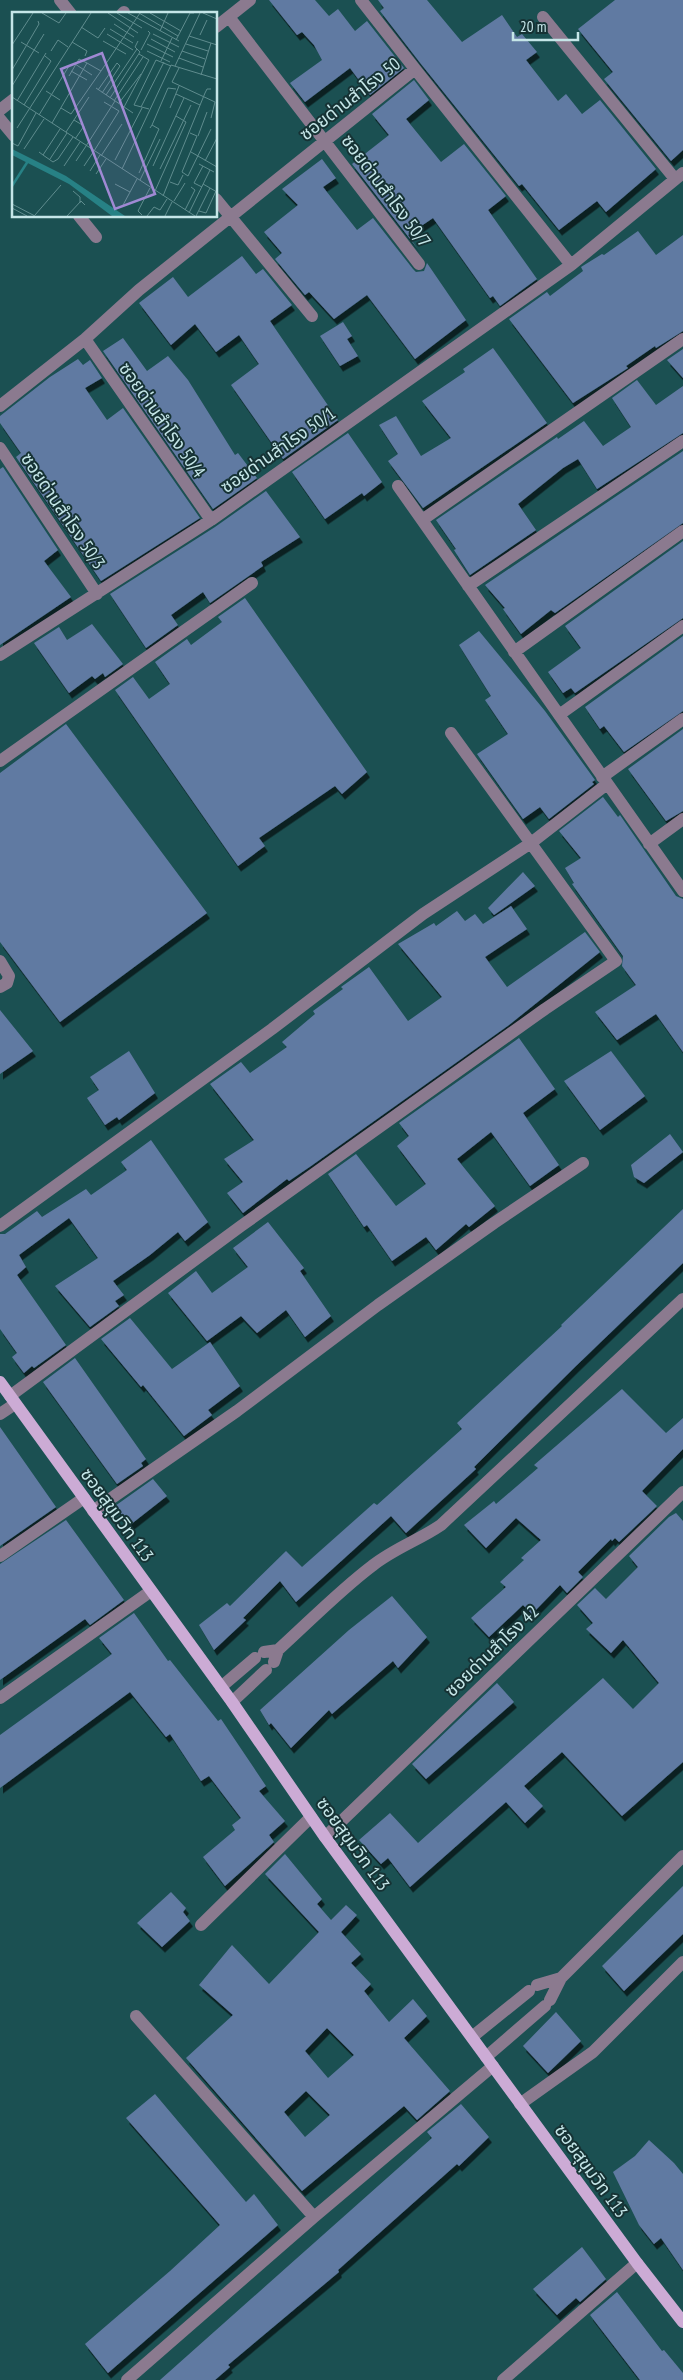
<svg xmlns="http://www.w3.org/2000/svg" width="683" height="2380" font-family="'PT Sans Narrow','Noto Sans Thai',sans-serif">
<style>
.building{fill:#607aa2;fill-rule:evenodd;filter:url(#shadow)}
.lines{fill:none;stroke-linecap:round;stroke-linejoin:round}
.minor{stroke:#8b7a8f;stroke-width:12}
.major{stroke:#ccabd5;stroke-width:12}
.labels{text-anchor:middle;stroke-width:4;stroke-linejoin:round;paint-order:stroke}
.street-label{font-size:18px;fill:#c5e6e8;stroke:#163234}
.inset-river{fill:none;stroke:#278185;stroke-width:2.5}
.inset-road{fill:none;stroke:#5f8c8e;stroke-width:1}
.view{fill:#a089d4;fill-opacity:0.15;stroke:#a089d4;stroke-width:2.5}
.inset-edge{fill:none;stroke:#c5e6e8;stroke-width:2.5}
</style>
<defs>
<filter id="shadow"><feDropShadow dx="3" dy="5.5" stdDeviation="0" flood-color="#0009"/></filter>
</defs>
<rect width="100%" height="100%" fill="#1b5052"/>
<!-- building -->
<path class="building" d="M269,0H315L329,16L338,9L355,31L367,21L404,68L370,95L350,68L305,102L290,83L322,60L314,45L302,32L297,35Z
M378,0H427L462,42L502,15L517,37L522,34L537,52L526,60L558,101L566,94L582,114L600,100L656,169L606,212L597,201L559,230L522,184L519,186L421,64L380,11L384,8Z
M615,0H683V150L671,161L604,79L613,72L578,29Z
M414,80L429,100L406,119L441,162L464,144L506,196L488,210L537,279L500,306L493,296L490,298L433,218L408,235L417,248L352,164L389,135L372,114Z
M322,159L336,178L323,187L357,230L373,218L413,269L416,272L424,271L427,263L466,320L415,359L367,295L334,319L309,292L305,295L275,259L282,253L264,232L298,205L282,189Z
M638,231L656,255L683,235V331L656,348L655,346L626,366L628,368L573,403L509,319L547,292L550,296L583,271L581,267L602,254L604,255Z
M242,256L256,274L263,269L292,305L270,321L338,420L283,459L231,385L259,364L239,335L216,352L195,324L171,345L139,303L173,277L188,297Z
M343,322L352,336L347,339L358,356L340,366L320,336Z
M123,338L147,371L168,356L188,380L235,455L238,453L257,478L213,509L103,351Z
M493,348L547,423L423,508L388,461L398,454L379,425L396,416L421,456L451,438L422,401L465,372L463,369Z
M683,349V378L667,360Z
M78,359L83,365L90,360L102,378L85,388L107,420L123,408L200,518L101,581L16,457L21,453L0,423V416L50,377Z
M637,380L656,405L683,386V433L597,489L578,459L563,468L518,504L536,530L470,575L454,550L456,549L436,520L557,437L558,439L584,421L603,446L631,427L612,398Z
M348,433L382,482L364,496L362,493L325,519L292,472Z
M683,451V523L555,613L551,610L521,634L503,609L505,608L485,585Z
M3,467L58,550L44,561L71,597L0,645V469Z
M266,491L300,537L261,562L263,566L210,603L203,592L171,615L178,625L146,648L110,594L215,527Z
M683,541V618L575,693L571,688L563,693L548,672L581,648L565,626Z
M245,598L367,772L342,794L335,786L259,838L265,846L238,866L115,690L133,677L149,699L170,684L155,662L187,639L191,645L222,622L218,617Z
M92,624L123,664L105,677L103,673L95,679L92,676L69,693L34,643L59,627L67,640Z
M479,631L545,711L595,780L592,782L594,784L549,819L540,807L523,819L477,754L508,734L485,700L491,696L459,645Z
M683,636V711L624,752L604,726L600,729L585,707Z
M66,724L207,913L60,1022L0,942V773Z
M683,729V811L666,821L628,769Z
M603,797L618,817L620,815L676,896L683,899V1052L656,1014L617,1040L595,1012L636,985L622,966L623,956L572,884L574,883L565,868L581,858L559,831Z
M523,872L535,886L494,915L488,908Z
M511,906L527,929L485,957L507,987L585,932L600,952L509,1025L311,1166L289,1181L287,1179L243,1213L227,1193L243,1182L224,1159L254,1140L210,1084L241,1062L250,1073L287,1047L282,1042L315,1014L313,1011L343,989L341,987L369,967L408,1021L442,997L398,944L434,923L436,926L457,911L465,921L475,914L483,924Z
M0,1010L33,1051L0,1074Z
M519,1038L555,1089L523,1113L559,1165L530,1186L491,1132L457,1159L495,1206L469,1227L466,1224L436,1250L426,1237L392,1261L367,1225L364,1227L328,1174L356,1154L396,1206L426,1184L397,1146L409,1136L399,1123Z
M129,1051L155,1093L119,1120L117,1117L105,1125L87,1098L99,1090L90,1077Z
M611,1051L645,1096L600,1130L564,1081Z
M670,1134L683,1152L644,1183L634,1177L631,1165Z
M151,1140L208,1222L185,1241L178,1232L150,1255L113,1281L124,1295L115,1301L119,1306L90,1327L55,1286L98,1258L69,1218L19,1255L26,1267L17,1275L66,1345L34,1368L32,1366L24,1373L12,1357L17,1353L0,1329V1234H5L37,1211L42,1217L86,1189L91,1195L127,1170L121,1162Z
M683,1209V1263L577,1365L474,1467L476,1469L406,1533L391,1516L296,1602L280,1581L243,1618L246,1620L214,1650L199,1625L227,1603L230,1606L286,1551L302,1567L374,1503L377,1505L462,1429L457,1423L562,1326L561,1325Z
M268,1222L304,1268L300,1271L331,1316L305,1337L286,1310L257,1333L241,1316L207,1341L168,1293L196,1271L212,1293L248,1267L233,1248Z
M130,1318L172,1369L210,1342L240,1386L208,1410L212,1415L184,1436L143,1385L141,1387L101,1339Z
M75,1358L146,1459L141,1463L143,1466L117,1484L43,1382Z
M622,1389L666,1433L683,1418V1449L642,1491L657,1506L619,1542L615,1538L612,1541L611,1539L578,1572L583,1577L567,1593L560,1585L532,1614L523,1605L489,1637L471,1618L506,1587L500,1582L524,1560L521,1558L541,1540L516,1518L486,1548L464,1525L494,1501L496,1504L538,1468L534,1465Z
M0,1427L56,1507L0,1546Z
M153,1479L167,1496L130,1525L115,1506Z
M676,1513L683,1521V1762L622,1816L562,1752L524,1786L543,1806L525,1823L506,1802L410,1887L388,1858L381,1864L359,1840L390,1813L418,1843L603,1678L633,1709L659,1683L623,1640L611,1653L586,1629L593,1623L577,1605L595,1588L606,1599L638,1567L629,1556L669,1517Z
M66,1520L124,1600L90,1625L85,1619L0,1680V1564Z
M392,1596L427,1637L398,1668L393,1661L332,1714L329,1710L291,1748L271,1723L269,1725L260,1710L349,1630Z
M134,1613L168,1661L170,1660L218,1721L221,1719L266,1786L259,1791L285,1821L269,1835L274,1842L225,1886L203,1857L235,1830L232,1825L241,1818L209,1776L201,1781L170,1734L166,1737L130,1692L0,1788V1735L112,1654L99,1638Z
M497,1683L514,1702L426,1779L412,1764Z
M285,1854L322,1899L317,1904L331,1920L346,1905L357,1915L341,1932L361,1954L351,1963L371,1984L364,1991L389,2022L413,1999L427,2016L404,2038L450,2091L417,2120L404,2106L302,2191L186,2058L233,2015L199,1985L232,1945L269,1984L319,1932L265,1874ZM327,2028L354,2055L328,2078L305,2051ZM306,2091L330,2115L305,2137L284,2112Z
M683,1886V1934L624,1991L602,1966Z
M171,1892L186,1908L183,1912L190,1921L162,1947L137,1923Z
M556,2012L581,2041L548,2073L523,2046Z
M155,2094L246,2202L254,2194L278,2225L108,2373L85,2344L170,2271L220,2225L126,2118Z
M461,2104L489,2137L459,2166L457,2164L338,2270L339,2272L228,2365L230,2367L215,2380H160L432,2138L427,2132Z
M649,2140L674,2163L683,2174V2270L661,2238L654,2244L639,2225L613,2172L635,2156Z
M582,2247L606,2279L580,2302L576,2298L557,2315L533,2289Z
M617,2292L662,2351L664,2350L683,2373V2380H640L590,2315Z"/>
<g class="lines">
<!-- minor -->
<path class="minor" d="M60,0L71,14
M361,0L415,69
M122,14L124,12
M229,17L419,264
M543,17L675,179
M216,27L250,0
M0,110L14,99
M0,119L14,136
M216,199L312,316
M79,216L96,237
M85,339L211,520
M0,406L85,339L139,290L415,69L571,265L683,173
M0,448L97,594
M398,486L683,891
M422,520L683,339
M468,586L683,441
M514,652L683,531
M0,655L211,520L571,265
M559,715L683,626
M0,761L252,583
M602,777L683,719
M649,844L683,819
M0,961L9,976L7,983L0,987
M0,1226L272,1029L423,914L531,843L607,784
M10,1396L241,1226L545,1009L616,961L451,733
M0,1414L15,1404
M93,1511L237,1411L378,1305L494,1223L583,1163
M0,1556L84,1498
M278,1650C309,1622 339,1591 372,1566C393,1549 419,1540 441,1525L683,1299
M264,1652L278,1650L274,1662
M221,1687L255,1658
M0,1698L151,1591
M232,1702L266,1670
M325,1837L683,1492
M201,1925L311,1817
M561,1978L683,1856
M537,1985L561,1978L550,2000
M136,2016L314,2217
M472,2037L529,1991
M486,2057L545,2006
M520,2104L593,2052L683,1962
M127,2380L314,2217L493,2066
M503,2380L637,2263"/>
<!-- major -->
<path class="major" d="M0,1382L232,1702L325,1837L637,2263L683,2322"/>
</g>
<g class="labels">
<!-- street labels -->
<g class="street-label">
<text transform="translate(350 99) rotate(-38)" y="6">ซอยด่านสำโรง 50</text>
<text transform="translate(386 191) rotate(53)" y="6">ซอยด่านสำโรง 50/7</text>
<text transform="translate(162 420) rotate(55)" y="6">ซอยด่านสำโรง 50/4</text>
<text transform="translate(278 450) rotate(-35)" y="6">ซอยด่านสำโรง 50/1</text>
<text transform="translate(63 511) rotate(56)" y="6">ซอยด่านสำโรง 50/3</text>
<text transform="translate(117 1515) rotate(54)" y="6">ซอยสุขุมวิท 113</text>
<text transform="translate(492 1651) rotate(-44)" y="6">ซอยด่านสำโรง 42</text>
<text transform="translate(353 1844) rotate(54)" y="6">ซอยสุขุมวิท 113</text>
<text transform="translate(591 2171) rotate(54)" y="6">ซอยสุขุมวิท 113</text>
</g>
</g>
<!-- overview -->
<g transform="translate(12 12)">
<rect width="205" height="205" fill="#1b5052"/>
<path d="M0,137L54,164L113,204H100L57,172L0,143Z" fill="#278185"/>
<path class="inset-river" d="M0,174L16,149"/>
<path class="inset-road" d="M30,1L47,11L54,1M96,1L126,21M105,1L130,16M116,1L167,29M127,1L166,24M138,1L169,19M191,1L205,7M102,12L122,25M69,15L86,26L93,16M98,17L121,31M148,19L156,1M95,22L121,38M141,22L167,35M188,23L195,8M177,24L205,33M139,27L163,40M164,28L178,1H182M91,29L114,42M9,30L27,41M60,30L75,39L73,44M135,32L161,45M174,32L196,39M0,33L21,1M129,38L138,21L136,19M39,39L46,28L56,35M135,39L158,50M170,39L193,47M167,46L191,55M149,49L160,26M63,52L80,63M163,54L188,1M167,56L160,70L203,90L199,106M0,58L27,12L26,9M59,59L75,68M189,63L199,31M57,64L67,47L75,51M0,74L32,22M84,76L121,101M86,78L105,51L108,54L90,81M34,79L48,88M164,82L188,93M94,83L125,37M0,85L183,204M98,86L128,40L123,35L126,29M5,89L34,41M102,89L131,45M107,91L129,62M12,93L39,49L33,44M112,95L137,48L127,42M129,95L152,50M49,96L59,102L89,59M158,96L167,74M137,97L122,93L144,48L159,54M27,103L57,54M62,108L72,114L63,127M40,111L75,51L89,59L128,1M140,113L156,76L164,77M5,116L79,1M54,120L77,85M178,121L185,124L170,160L176,164L199,117M186,124L195,100M0,131L6,134L24,101M74,134L103,89M12,137L32,107M82,139L107,99L92,90M27,140L31,143L48,117M179,140L205,155M31,143L41,150L46,147L61,125M89,144L110,112M38,147L55,121M103,148L130,96M64,149L74,134M193,149L205,126M187,152L202,160M52,154L68,130M72,154L82,139M141,154L172,86M110,157L159,53L205,67M148,157L179,93M78,159L88,143M127,161L147,117L140,113L138,116M84,162L94,147M128,168L148,127M158,170L166,173L171,163M103,172L118,180M191,172L205,180M190,175L182,171L191,154M61,179L68,185V191M143,179L174,110L164,104M151,184L193,81L195,77H199M162,189L173,171M0,192L23,204M110,195L125,167M0,196L15,204M173,198L183,178L179,175M187,199L194,201L204,179M177,201L198,158M23,203L49,173M130,203L126,199L138,176M55,204L69,189L73,193M135,204L142,195L148,198L155,187M153,204L160,190M184,204L198,176"/>
<path class="view" d="M90,41L143,182L103,197L49,57Z"/>
<rect width="205" height="205" class="inset-edge"/>
</g>
<!-- scale -->
<path d="M513 32v8h65v-8" fill="none" stroke="#c5e6e8" stroke-width="2.5"/>
<text x="520" y="32" font-size="15" fill="#c5e6e8" stroke="#163234" stroke-width="4" paint-order="stroke">20 m</text>
</svg>
